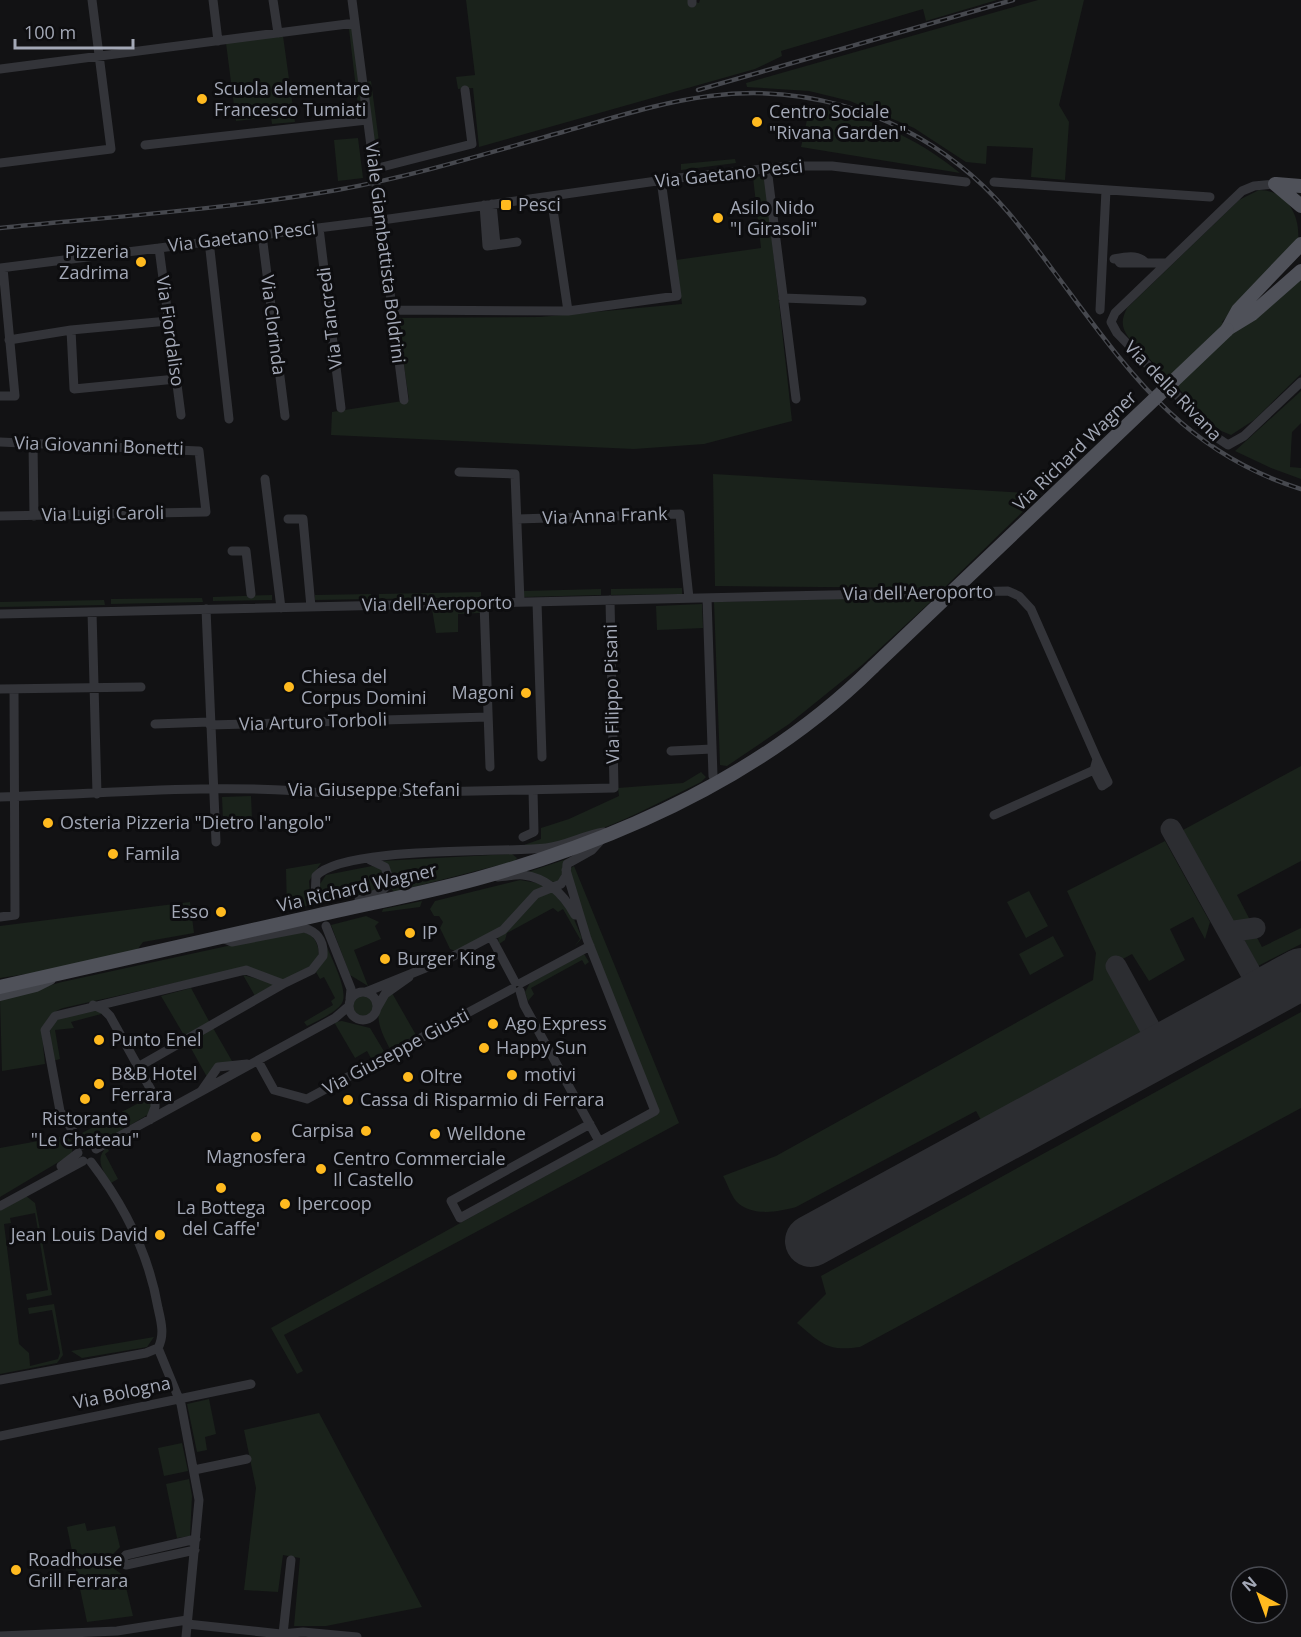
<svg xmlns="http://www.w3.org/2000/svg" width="1301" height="1637" font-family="'Open Sans',sans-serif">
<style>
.green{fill:#1a221b}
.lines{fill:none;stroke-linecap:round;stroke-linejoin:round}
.taxiway{stroke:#2c2d31;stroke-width:21}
.runway{stroke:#2c2d31;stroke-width:52}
.street{stroke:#333439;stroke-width:9}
.secondary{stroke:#414349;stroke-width:12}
.primary{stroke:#4f5159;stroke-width:14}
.rail-casing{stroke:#46484e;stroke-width:4.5}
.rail{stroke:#0d0d0f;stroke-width:2;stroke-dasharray:7;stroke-linecap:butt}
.primary-bridge{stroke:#4f5159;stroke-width:14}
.poi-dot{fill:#ffba1f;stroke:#0d0d0f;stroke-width:2}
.labels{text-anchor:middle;stroke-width:6;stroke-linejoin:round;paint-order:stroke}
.poi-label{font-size:18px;fill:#a3a8b6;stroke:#0d0d0f;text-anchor:start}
.street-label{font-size:18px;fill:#a3a8b6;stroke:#0d0d0f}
</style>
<rect width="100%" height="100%" fill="#121214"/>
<!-- green -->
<path class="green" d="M466,0H688L699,3L700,0H997L926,21L923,9L781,51L782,56L755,69L479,147L473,88L458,89L456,77L475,75Z
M1038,0H1084L1059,105L1069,122L1065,180L1031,177L1033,148L987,146L986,164L966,162L914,128L850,101L809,91L747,87L746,83Z
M354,28L365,113L359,114L349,29Z
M283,36L295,122L272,124L271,117L236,121L226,43Z
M371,81L381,157L376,158L366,82Z
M810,106C866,116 915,136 960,173L801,147Z
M358,138L363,178L338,181L334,140Z
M735,159L736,163L681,170V164Z
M765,176L792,421L704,444L634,449L331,435L332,412L409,400L397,318L540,317L682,304L676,260L761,248L753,177Z
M1259,190C1285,190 1301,214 1298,241L1222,322L1232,333L1301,275V374L1254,420L1231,435L1219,430L1129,338C1121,327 1121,320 1127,308L1239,200Z
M1301,391V423L1292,432L1290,467L1301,468V479L1271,468L1235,451Z
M713,474L1041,494L944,588L715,586Z
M682,588V594L611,595V589Z
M601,589V595L524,597V591Z
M481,592V597L379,599V594Z
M371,594V599L315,600V595Z
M272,595V600L213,601V597Z
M937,596L862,665L789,724L727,766L720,765L714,602Z
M202,598L203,602L111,604V599Z
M104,600L105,605L0,607V602Z
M702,604L703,628L657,630L656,606Z
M480,608V613L458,614V632L436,633L432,609Z
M1301,766V861L1237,895L1250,920L1231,922L1183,830Z
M701,772L706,777L701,782C645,809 587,843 524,848V845L541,839V828L569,819L619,796L618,788L683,783Z
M251,796L252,819L223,821L222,797Z
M1165,841L1210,922L1205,939L1193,917L1170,929L1185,960L1149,981L1132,954L1108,967L1144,1032L981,1120L976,1111L796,1207C778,1212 751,1217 736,1201C731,1195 727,1183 723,1176L776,1156L1093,980L1096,953L1067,891Z
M512,854L517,858L515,861L394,892L391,888C395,877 391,867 381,861Z
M567,859L562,876L556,883L528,872Z
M321,863L309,881L311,905L287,911L286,869Z
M372,866L382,869L387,880L382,889L324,903L318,887L326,875Z
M574,866L679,1123L284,1335L303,1371L297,1374L271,1328L659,1113L603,974L571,880V868Z
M520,880L538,883L546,888L504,926L455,951L450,949L440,928L443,922L439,916H434L430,909L435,901Z
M1029,891L1048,926L1026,938L1007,902Z
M553,892L573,917L582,938L574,947L580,939L563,909L558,912L553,908L507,933L505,940L499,944L498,937L536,897Z
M422,901L420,907L382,912L383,909Z
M190,902L194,933L143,942L137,950L46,971L0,978V926Z
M366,916L379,922L375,926L381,939L354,950L368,986L350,975L331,925Z
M1301,928V944L1258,966L1244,939L1255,934L1262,947Z
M296,931C315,932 321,945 318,962L284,980L242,968L63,1008C36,1018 43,1041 45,1064L2,1071L0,999L62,982Z
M1053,936L1064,956L1030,975L1019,954Z
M326,945C331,957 349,991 342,1003C338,1011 316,1022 307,1026L304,1022L333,1005L331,1001L335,998L324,977L320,979L316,972L326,958Z
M584,954L589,962L585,965L582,960L531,988L534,994L528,1001L525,992L530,983Z
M243,975L276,984L255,996Z
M191,988L210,1023L185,1037L161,996Z
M392,993L416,1035L390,1049C380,1030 369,1008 392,993Z
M353 1006a10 10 0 1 1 20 0a10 10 0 1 1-20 0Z
M96,1009L105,1013L71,1022L74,1028L55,1030L60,1059L53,1061L50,1031L57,1018Z
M1301,1012V1108L860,1347C827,1352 821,1343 797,1323L826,1294L821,1276Z
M342,1021L370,1028L385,1053L372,1060L367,1051L355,1058L334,1022Z
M213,1028L232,1061L207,1077L188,1043Z
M150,1097L152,1108L149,1114L105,1140H86L82,1133Z
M60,1137H67L73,1142L72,1154L0,1197V1148Z
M107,1147L109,1151L105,1154L118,1179L111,1183C103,1171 94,1159 107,1147Z
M26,1196L35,1203L52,1295L27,1300L26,1294L48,1290L35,1213L10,1218L11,1223L4,1224L19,1344L29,1353L30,1366L58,1359L60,1353L52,1310L29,1314L28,1308L54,1304L63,1355L57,1363L0,1374V1209Z
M154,1337L147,1347L82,1358L71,1351Z
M209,1399L216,1434L205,1437L207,1450L197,1452L187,1404Z
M319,1413L422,1607L326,1626H294L300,1558L283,1555L278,1592L244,1590L256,1488L244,1430Z
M182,1443L188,1471L164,1476L158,1448Z
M189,1479L192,1496L190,1536L177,1538L166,1484Z
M85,1523L87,1531L115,1526L120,1547L110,1557L113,1568L123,1575L133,1616L87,1622L67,1527Z"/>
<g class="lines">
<!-- taxiway -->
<path class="taxiway" d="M1171,829L1263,995
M1228,932L1255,928
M1116,966L1162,1050"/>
<!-- runway -->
<path class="runway" d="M811,1241L1301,974"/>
<!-- street -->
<path class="street" d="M213,0L218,41
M273,0L278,33
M352,0L404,400
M692,3V0
M0,69L355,23
M145,145L367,120
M0,163L111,149L92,0
M767,168L796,399
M374,169L472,144L465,90
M994,182L1210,197
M1275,184L1254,186L1242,191L1115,313L1111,322L1117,333L1219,439L1228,445L1244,436L1301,382
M551,196L568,311
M492,204L496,245
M484,205L487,246L517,242
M319,228L341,408
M262,235L285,416
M209,241L229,419
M159,248L181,415
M1114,259C1124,257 1137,254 1145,262
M1117,259L1120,263H1167
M0,268L382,220L678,178L791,166H832L966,182
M783,298L862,301
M393,310L568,311L677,296L661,180
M1100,310L1106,190
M71,330L74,389L176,379
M9,340L71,330L168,321
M0,396H15L3,268
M0,442L199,451L206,512L0,516
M33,443L34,516
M459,472L515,474L520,602
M265,479L281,608
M288,519H303L311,607
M517,519L680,514L689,598
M232,551H246L251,594
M707,598L713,776
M537,602L542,757
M484,603L490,767
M206,609L216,842
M92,612L97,794
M0,614L1008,591L1019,596L1031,609L1097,759L1094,770L1102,786L1108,782L1097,759
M0,689L141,687
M155,724L209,722
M210,725L488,717
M671,751L712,749
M0,797C108,794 226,782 333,794L614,788L610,600
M994,815L1094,770
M523,837L534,832L533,790
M566,870L587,939L655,1111L460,1218L451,1201L590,1124
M498,877C506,877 515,874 523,875C548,878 564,895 575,915
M315,899L316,876C344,846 499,853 546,848C566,846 584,835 604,832
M359,900L381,892L390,882L385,867L370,860
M0,917L15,915L14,689
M326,926L351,989L350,999
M491,937L515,982
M521,983L590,946
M520,991L524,1005L599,1141
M349 1006a14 14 0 1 1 28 0a14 14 0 1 1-28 0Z
M366,992L450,958L503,930L536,894L561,884L566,876L567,864L592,850L602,839
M93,1005L104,1010L110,1016L155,1097V1107L150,1120
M377,1008L385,994L409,977
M258,1061L274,1090L307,1099L512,989
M138,1067L283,984
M202,1090L218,1067L247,1064
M82,1145L60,1111L45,1030L55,1016L246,970L283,984L312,970L323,956C324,941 318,932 304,928L232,942L220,937
M96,1149L335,1018L349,1006
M91,1162C124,1205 149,1255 158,1308C161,1321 165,1335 158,1348
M61,1166L78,1153
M0,1206L83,1161
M158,1348L181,1404L199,1500L186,1637
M0,1380L146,1353L158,1348
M0,1436L251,1384
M194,1470L247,1459
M195,1550L126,1565L121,1561L126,1555L196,1539
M187,1624L281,1634L303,1632L357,1637
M283,1634L291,1560
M0,1636L117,1631L187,1620"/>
<!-- secondary -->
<path class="secondary" d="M0,995L36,986L50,979"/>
<!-- primary -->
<path class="primary" d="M1275,184L1301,206
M1276,184L1301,186
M1229,328L1252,314L1301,271
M1227,330L1238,310L1301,244
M0,987C103,964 206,940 310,917C365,904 421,894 476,879C621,839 765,774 873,667"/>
<!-- rail casing -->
<g class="rail-casing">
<path id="rail" d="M698,90L1013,0
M0,228C110,217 229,209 337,190C415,176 491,152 566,131C613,118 661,102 710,96C798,84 890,110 959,165C997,194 1024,231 1052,269C1125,366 1179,451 1301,489"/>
</g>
<!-- rail -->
<use href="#rail" class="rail"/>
<!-- primary-bridge -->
<path class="primary-bridge" d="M873,667L1227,330"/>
</g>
<!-- markers -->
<g class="poi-dot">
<circle cx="202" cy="99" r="6"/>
<circle cx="757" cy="122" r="6"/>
<rect x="500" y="199" width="12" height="12" rx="3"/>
<circle cx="718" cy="218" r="6"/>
<circle cx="141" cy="262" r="6"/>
<circle cx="289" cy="687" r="6"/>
<circle cx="526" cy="693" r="6"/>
<circle cx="48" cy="823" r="6"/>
<circle cx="113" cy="854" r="6"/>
<circle cx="221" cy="912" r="6"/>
<circle cx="410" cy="933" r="6"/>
<circle cx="385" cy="959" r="6"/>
<circle cx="493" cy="1024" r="6"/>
<circle cx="99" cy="1040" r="6"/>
<circle cx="484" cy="1048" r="6"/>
<circle cx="512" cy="1075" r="6"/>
<circle cx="408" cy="1077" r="6"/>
<circle cx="99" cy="1084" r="6"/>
<circle cx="85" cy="1099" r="6"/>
<circle cx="348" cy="1100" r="6"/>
<circle cx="366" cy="1131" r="6"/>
<circle cx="435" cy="1134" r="6"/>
<circle cx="256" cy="1137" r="6"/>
<circle cx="321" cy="1169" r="6"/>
<circle cx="221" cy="1188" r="6"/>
<circle cx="285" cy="1204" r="6"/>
<circle cx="160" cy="1235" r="6"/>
<circle cx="16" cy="1570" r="6"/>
</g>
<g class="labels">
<!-- poi labels -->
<g class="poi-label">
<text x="214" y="95">Scuola elementare<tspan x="214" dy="21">Francesco Tumiati</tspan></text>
<text x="769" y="118">Centro Sociale<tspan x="769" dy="21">"Rivana Garden"</tspan></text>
<text x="518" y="211">Pesci</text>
<text x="730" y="214">Asilo Nido<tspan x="730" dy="21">"I Girasoli"</tspan></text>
<text x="129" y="258" text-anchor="end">Pizzeria<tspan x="129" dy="21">Zadrima</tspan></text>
<text x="301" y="683">Chiesa del<tspan x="301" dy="21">Corpus Domini</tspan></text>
<text x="514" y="699" text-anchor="end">Magoni</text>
<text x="60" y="829">Osteria Pizzeria "Dietro l'angolo"</text>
<text x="125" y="860">Famila</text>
<text x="209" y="918" text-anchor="end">Esso</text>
<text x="422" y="939">IP</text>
<text x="397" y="965">Burger King</text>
<text x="505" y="1030">Ago Express</text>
<text x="111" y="1046">Punto Enel</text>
<text x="496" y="1054">Happy Sun</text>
<text x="111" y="1080">B&amp;B Hotel<tspan x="111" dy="21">Ferrara</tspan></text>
<text x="524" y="1081">motivi</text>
<text x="420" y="1083">Oltre</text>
<text x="360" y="1106">Cassa di Risparmio di Ferrara</text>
<text x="85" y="1125" text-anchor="middle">Ristorante<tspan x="85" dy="21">"Le Chateau"</tspan></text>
<text x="354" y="1137" text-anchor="end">Carpisa</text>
<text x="447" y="1140">Welldone</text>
<text x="256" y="1163" text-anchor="middle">Magnosfera</text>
<text x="333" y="1165">Centro Commerciale<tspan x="333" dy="21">Il Castello</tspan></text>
<text x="297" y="1210">Ipercoop</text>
<text x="221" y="1214" text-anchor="middle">La Bottega<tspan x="221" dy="21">del Caffe'</tspan></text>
<text x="148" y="1241" text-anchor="end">Jean Louis David</text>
<text x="28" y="1566">Roadhouse<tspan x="28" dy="21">Grill Ferrara</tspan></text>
</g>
<!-- street labels -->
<g class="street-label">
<text transform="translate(729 174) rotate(-6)" y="6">Via Gaetano Pesci</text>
<text transform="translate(242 237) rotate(-7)" y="6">Via Gaetano Pesci</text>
<text transform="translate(385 253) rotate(83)" y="6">Viale Giambattista Boldrini</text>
<text transform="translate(330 318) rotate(-97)" y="6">Via Tancredi</text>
<text transform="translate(273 325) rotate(83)" y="6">Via Clorinda</text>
<text transform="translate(170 331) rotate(82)" y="6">Via Fiordaliso</text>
<text transform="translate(1173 391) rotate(46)" y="6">Via della Rivana</text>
<text transform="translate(99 446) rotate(2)" y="6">Via Giovanni Bonetti</text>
<text transform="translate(1075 451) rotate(-44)" y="6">Via Richard Wagner</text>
<text transform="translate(103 514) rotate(-1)" y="6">Via Luigi Caroli</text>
<text transform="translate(605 516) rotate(-2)" y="6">Via Anna Frank</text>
<text transform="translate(918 593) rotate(-1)" y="6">Via dell'Aeroporto</text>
<text transform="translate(437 604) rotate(-1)" y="6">Via dell'Aeroporto</text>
<text transform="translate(612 694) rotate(-91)" y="6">Via Filippo Pisani</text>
<text transform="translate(313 722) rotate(-2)" y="6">Via Arturo Torboli</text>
<text x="374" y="796">Via Giuseppe Stefani</text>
<text transform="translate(357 888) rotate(-13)" y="6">Via Richard Wagner</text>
<text transform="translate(396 1052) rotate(-28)" y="6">Via Giuseppe Giusti</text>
<text transform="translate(122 1393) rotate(-12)" y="6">Via Bologna</text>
</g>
</g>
<!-- north arrow -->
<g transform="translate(1259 1595) rotate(319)"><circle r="28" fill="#0d0d0f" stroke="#494b52" stroke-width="1.5"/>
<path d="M0-4.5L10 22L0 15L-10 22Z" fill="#ffba1f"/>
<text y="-9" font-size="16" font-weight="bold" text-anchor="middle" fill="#a3a8b6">N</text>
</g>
<!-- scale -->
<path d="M15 39v9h118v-9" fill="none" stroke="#a3a8b6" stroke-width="3"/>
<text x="24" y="39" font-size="18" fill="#a3a8b6" stroke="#0d0d0f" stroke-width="4.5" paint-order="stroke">100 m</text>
</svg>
